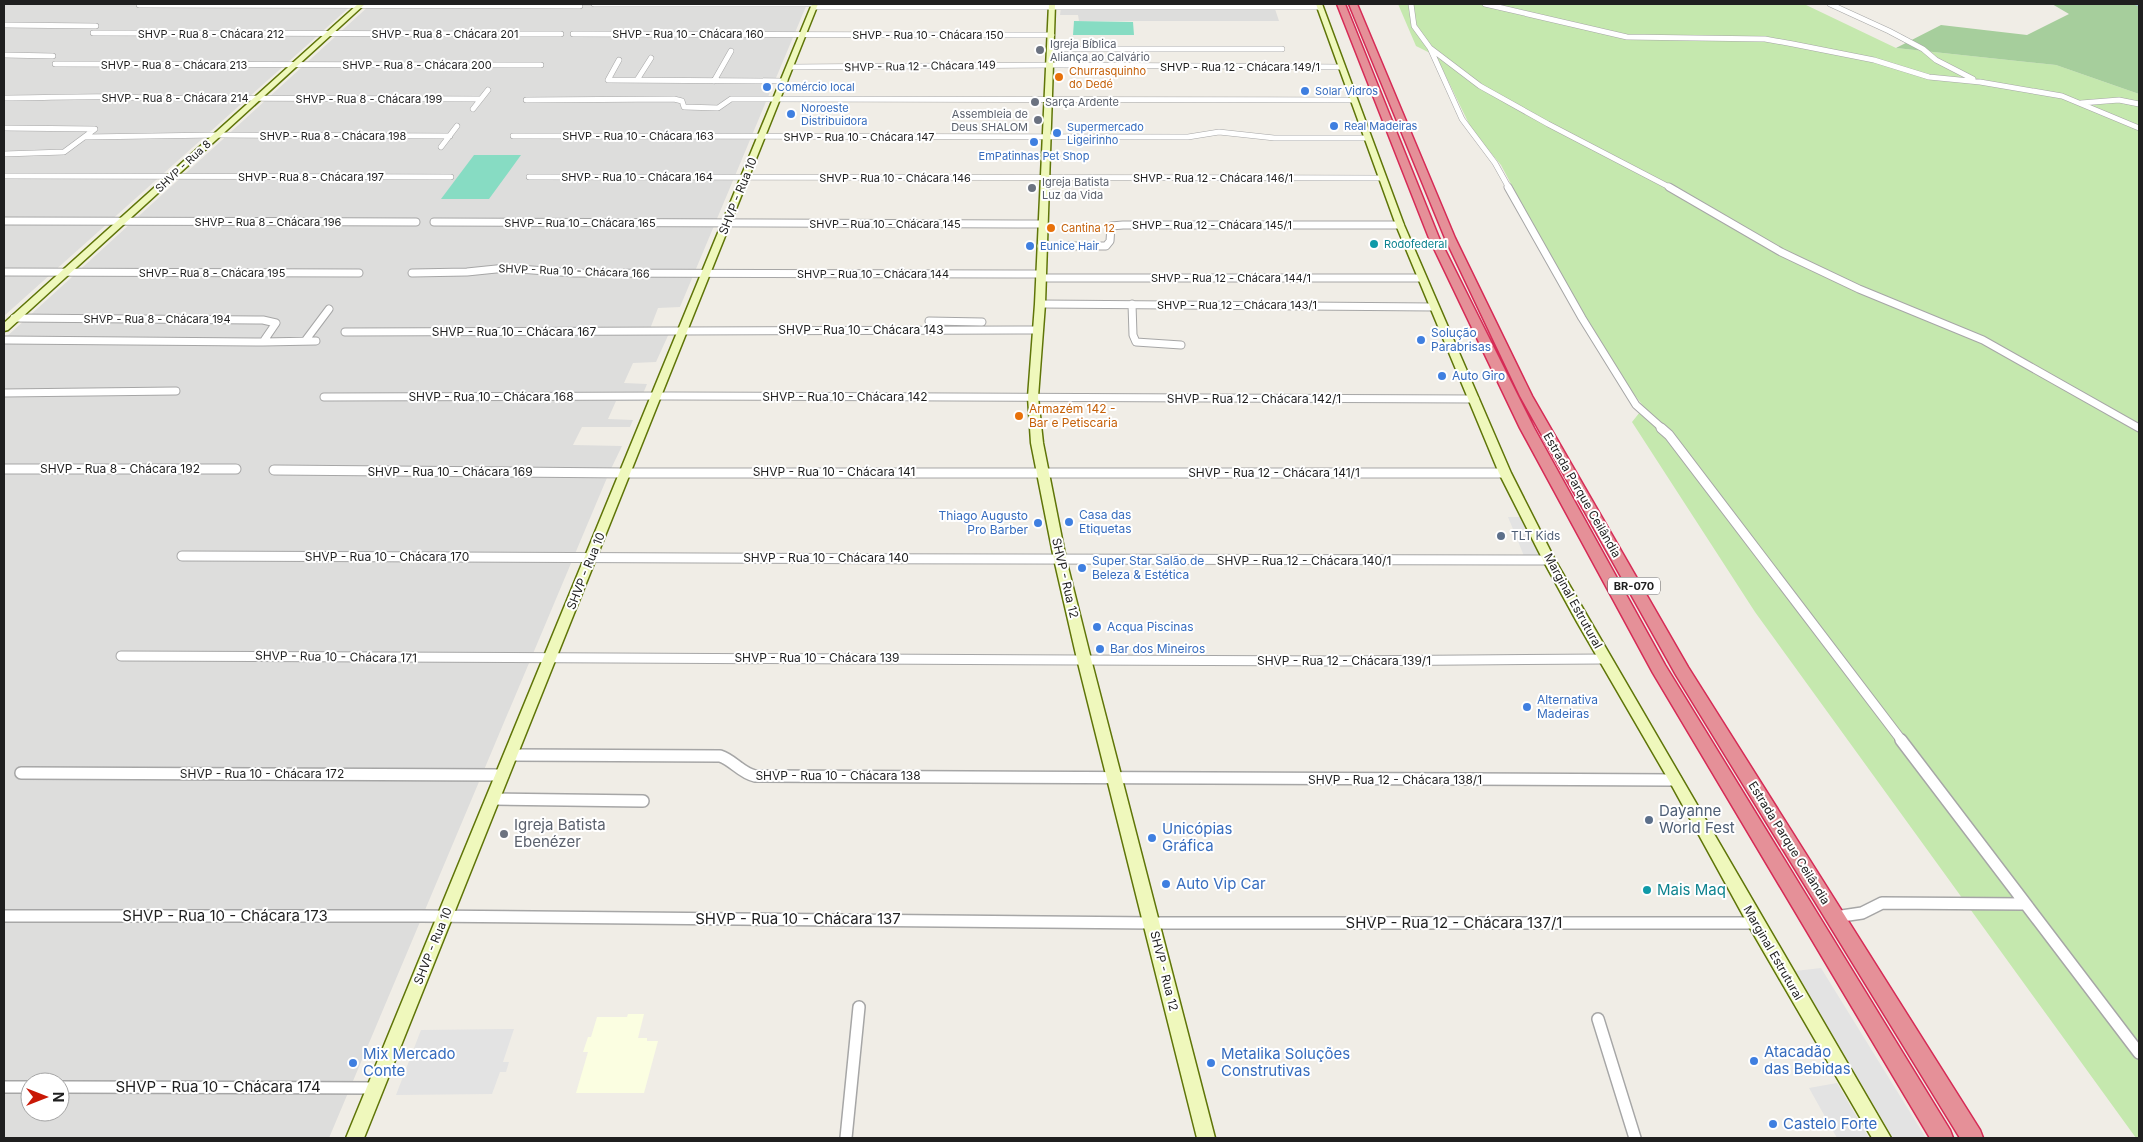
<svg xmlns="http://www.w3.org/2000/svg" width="2143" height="1142" font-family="Inter,sans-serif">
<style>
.residential{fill:#dddddc;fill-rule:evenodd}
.education{fill:#fbfee1}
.grass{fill:#c5e8ae}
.forest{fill:#a6ce9c}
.pitch{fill:#87dcc3}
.parking{fill:#e3e3e3}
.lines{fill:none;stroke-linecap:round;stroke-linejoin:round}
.stream{stroke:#a8cbdc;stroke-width:1}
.street-far3-casing{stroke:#a6a6a6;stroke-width:6}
.street-far2-casing{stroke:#a6a6a6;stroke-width:9}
.street-far1-casing{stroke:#a6a6a6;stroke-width:11}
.street-casing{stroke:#a6a6a6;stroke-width:14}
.secondary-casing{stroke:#5f7508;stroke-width:3}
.highway-casing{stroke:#d62b56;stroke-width:3}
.street-far3{stroke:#fff;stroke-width:5}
.street-far2{stroke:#fff;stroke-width:7}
.street-far1{stroke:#fff;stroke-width:9}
.street{stroke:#fff;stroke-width:11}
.secondary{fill:#eff8bc;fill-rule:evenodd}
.highway{fill:#e59098;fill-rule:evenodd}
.worship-dot{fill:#6b7280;stroke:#fff;stroke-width:2}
.food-dot{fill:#e8710a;stroke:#fff;stroke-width:2}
.shop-dot{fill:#3f7fe0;stroke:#fff;stroke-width:2}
.culture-dot{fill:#0f9aa8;stroke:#fff;stroke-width:2}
.service-dot{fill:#5c6f8a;stroke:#fff;stroke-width:2}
.labels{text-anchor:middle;stroke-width:4;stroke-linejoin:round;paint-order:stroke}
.far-street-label{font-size:11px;fill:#1f1f1f;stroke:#fff}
.far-worship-label{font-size:11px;fill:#5b616d;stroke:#fff;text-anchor:start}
.far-food-label{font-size:11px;fill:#c56008;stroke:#fff;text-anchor:start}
.far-shop-label{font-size:11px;fill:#366cbe;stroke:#fff;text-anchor:start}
.far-culture-label{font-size:11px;fill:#0d838f;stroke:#fff;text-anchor:start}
.shield{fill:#fff;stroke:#626262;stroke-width:1}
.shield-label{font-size:11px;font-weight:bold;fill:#1f1f1f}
.street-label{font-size:12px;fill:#1f1f1f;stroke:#fff}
.shop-label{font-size:12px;fill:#366cbe;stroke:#fff;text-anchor:start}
.food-label{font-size:12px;fill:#c56008;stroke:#fff;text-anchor:start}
.service-label{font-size:12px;fill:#4e5e75;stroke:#fff;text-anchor:start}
.near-service-label{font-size:15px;fill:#4e5e75;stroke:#fff;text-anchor:start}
.near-worship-label{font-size:15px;fill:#5b616d;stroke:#fff;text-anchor:start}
.near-shop-label{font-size:15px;fill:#366cbe;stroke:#fff;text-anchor:start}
.near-culture-label{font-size:15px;fill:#0d838f;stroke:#fff;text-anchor:start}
.near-street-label{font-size:15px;fill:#1f1f1f;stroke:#fff}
</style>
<rect width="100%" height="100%" fill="#f0ede6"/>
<!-- residential -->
<path class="residential" d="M4,4H353L4,316Z
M371,4H807L680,307L658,308L650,329H671L656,362L633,363L624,383L647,384L640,401H616L608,419L633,420L630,427H582L573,445L622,446L609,473L329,1138H4V339ZM30,1082H60V1112H30Z
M1061,7L1275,9L1279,21H1079L1078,15H1060Z"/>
<!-- education -->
<path class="education" d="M628,1014H644L638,1038H647V1041H658L644,1093H576L588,1052H583L588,1037H591L597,1017H627Z"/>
<!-- grass -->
<path class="grass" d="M1398,4H1804L1896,48L2056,65L2139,94V1138H2136L1755,612L1632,422L1644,407L1633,393L1556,269L1501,165L1472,130L1436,56L1416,46Z"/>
<!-- forest -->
<path class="forest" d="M2052,4H2139V94L2056,65L1896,48L1941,25L2027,35L2069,14Z"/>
<!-- pitch -->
<path class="pitch" d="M1074,21L1133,22L1134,35H1073Z
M474,155H521L489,199H441Z"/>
<!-- parking -->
<path class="parking" d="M1508,517H1521L1539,556H1524Z
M1821,968L1926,1138H1893L1795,971Z
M514,1029L503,1062H509L506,1072H500L492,1094L396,1095L421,1030Z
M1837,1083L1869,1138H1837L1809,1088Z"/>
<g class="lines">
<!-- stream -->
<path class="stream" d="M2133,4L2139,6"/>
<!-- street-far3 casing -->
<g class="street-far3-casing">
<path id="street-far3" d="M594,4H815
M1411,4L1414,26L1430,48L1480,86L1548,124L1671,188
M1485,4L1627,37L1765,39L1793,44L1874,60L1929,77L1980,82L2062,96L2139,128
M1830,4L1889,31L1923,49L1936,60L1973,79
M139,5L580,6
M814,7H1320
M4,25L96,26
M93,33L561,34
M573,34L1052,35
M1430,48L1462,119L1495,163L1509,188
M1051,49H1282
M4,55L53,56
M619,60L608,80L785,81
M55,64L541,65
M791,67L1060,65L1341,67
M637,80L651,58
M714,81L731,51
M4,98C51,98 99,95 146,98L480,99
M526,100L674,99L682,101L684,107L718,108L731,99L1353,100
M2081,103L2119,100L2139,104
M473,109L488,90
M4,128L95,129L64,152L4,154
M513,136L1188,137L1219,132L1274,138H1366
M86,137L216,135L450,136
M441,147L457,126
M4,176L451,177
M529,177L1382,178"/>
</g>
<!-- street-far2 casing -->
<g class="street-far2-casing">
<path id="street-far2" d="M1508,187L1582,318L1636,405L1663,429
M1669,187L1781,252L1859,289L1983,340L2139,428
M4,221L416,222
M434,222L1043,224
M1041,246H1106L1110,241L1111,226L1123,225H1400
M4,272L359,273
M412,273L467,272L506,268L574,273L1041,274
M1040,278H1422
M1040,304L1434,307
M1132,304L1133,335L1136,342L1181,345
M929,321L982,322
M345,332L1038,330
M4,340L263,342L276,323L263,320L14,318
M305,341L329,309
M263,342L316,341
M4,393L176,391
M324,397L671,396L1475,399"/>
</g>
<!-- street-far1 casing -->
<g class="street-far1-casing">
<path id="street-far1" d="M1661,428L1669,435L1902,741
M4,469H236
M274,470L626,473H1505
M182,556C638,557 1093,561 1549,560
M121,656L1342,661L1605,659"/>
</g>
<!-- street casing -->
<g class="street-casing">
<path id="street" d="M1901,740L2139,1053
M511,755L720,756C733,760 741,773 755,776L1676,780
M21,773L503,775
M493,799L643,801
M4,916H422L1152,923H1756
M1835,917L1862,913L1882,903L2025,904
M1598,1019L1635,1138
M4,1087H30
M60,1087L376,1088
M846,1138L859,1007"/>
</g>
<!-- secondary casing -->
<g class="secondary-casing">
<path id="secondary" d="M358,4H365L8,330L4,331V323Z
M812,4H818L364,1138H346Z
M1049,4H1055L1045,304L1038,397L1043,443L1066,559L1091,659L1215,1138H1197L1077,659L1054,559L1031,443L1028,397L1035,304Z
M1316,4H1322L1404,225L1511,473L1555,560L1589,619L1891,1138H1872L1750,928L1671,784L1577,622L1543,560L1499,473L1396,225Z"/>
</g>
<!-- highway casing -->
<g class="highway-casing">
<path id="highway" d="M1337,4H1345L1439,238L1534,428L1665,665L1950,1130L1953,1138H1930L1653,673L1520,428L1429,238Z
M1349,4H1357L1455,238L1532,396L1688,667L1980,1130L1983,1138H1960L1676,675L1520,396L1445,238Z"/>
</g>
<!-- street-far3 -->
<use href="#street-far3" class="street-far3"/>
<!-- street-far2 -->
<use href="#street-far2" class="street-far2"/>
<!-- street-far1 -->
<use href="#street-far1" class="street-far1"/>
<!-- street -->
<use href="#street" class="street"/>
<!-- secondary -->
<use href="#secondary" class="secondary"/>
<!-- highway -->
<use href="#highway" class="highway"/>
</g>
<!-- markers -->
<g class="worship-dot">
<circle cx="1040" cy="50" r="5"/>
<circle cx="1035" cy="102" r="5"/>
<circle cx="1038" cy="120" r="5"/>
<circle cx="1032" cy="188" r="5"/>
<circle cx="504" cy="834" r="5"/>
</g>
<g class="food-dot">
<circle cx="1059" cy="77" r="5"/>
<circle cx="1051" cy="228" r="5"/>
<circle cx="1019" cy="416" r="5"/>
</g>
<g class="shop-dot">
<circle cx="767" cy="87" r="5"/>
<circle cx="1305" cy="91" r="5"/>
<circle cx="791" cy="114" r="5"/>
<circle cx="1334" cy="126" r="5"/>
<circle cx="1057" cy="133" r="5"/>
<circle cx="1034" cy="142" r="5"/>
<circle cx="1030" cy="246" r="5"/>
<circle cx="1421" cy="340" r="5"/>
<circle cx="1442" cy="376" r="5"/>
<circle cx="1069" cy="522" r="5"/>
<circle cx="1038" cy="523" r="5"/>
<circle cx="1082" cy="568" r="5"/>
<circle cx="1097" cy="627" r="5"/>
<circle cx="1100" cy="649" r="5"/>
<circle cx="1527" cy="707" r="5"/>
<circle cx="1152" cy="838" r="5"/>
<circle cx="1166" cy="884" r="5"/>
<circle cx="1754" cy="1061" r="5"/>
<circle cx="353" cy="1063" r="5"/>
<circle cx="1211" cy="1063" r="5"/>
<circle cx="1773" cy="1124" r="5"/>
</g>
<g class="culture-dot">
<circle cx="1374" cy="244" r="5"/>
<circle cx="1647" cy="890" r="5"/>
</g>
<g class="service-dot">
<circle cx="1501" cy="536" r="5"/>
<circle cx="1649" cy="820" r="5"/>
</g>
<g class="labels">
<!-- far-street labels -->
<g class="far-street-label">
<text x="211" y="38">SHVP - Rua 8 - Chácara 212</text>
<text x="445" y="38">SHVP - Rua 8 - Chácara 201</text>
<text x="688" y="38">SHVP - Rua 10 - Chácara 160</text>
<text x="928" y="39">SHVP - Rua 10 - Chácara 150</text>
<text x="174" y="69">SHVP - Rua 8 - Chácara 213</text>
<text x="417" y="69">SHVP - Rua 8 - Chácara 200</text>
<text transform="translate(920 66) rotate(-1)" y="4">SHVP - Rua 12 - Chácara 149</text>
<text x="1240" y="71">SHVP - Rua 12 - Chácara 149/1</text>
<text x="175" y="102">SHVP - Rua 8 - Chácara 214</text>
<text x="369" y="103">SHVP - Rua 8 - Chácara 199</text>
<text x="333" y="140">SHVP - Rua 8 - Chácara 198</text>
<text x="638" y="140">SHVP - Rua 10 - Chácara 163</text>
<text x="859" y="141">SHVP - Rua 10 - Chácara 147</text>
<text transform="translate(183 166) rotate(-43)" y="4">SHVP - Rua 8</text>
<text x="311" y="181">SHVP - Rua 8 - Chácara 197</text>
<text x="637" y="181">SHVP - Rua 10 - Chácara 164</text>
<text x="895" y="182">SHVP - Rua 10 - Chácara 146</text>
<text x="1213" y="182">SHVP - Rua 12 - Chácara 146/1</text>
<text x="268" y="226">SHVP - Rua 8 - Chácara 196</text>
<text x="580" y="227">SHVP - Rua 10 - Chácara 165</text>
<text x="885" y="228">SHVP - Rua 10 - Chácara 145</text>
<text x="1212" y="229">SHVP - Rua 12 - Chácara 145/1</text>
<text transform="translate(574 271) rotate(2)" y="4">SHVP - Rua 10 - Chácara 166</text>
<text x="212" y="277">SHVP - Rua 8 - Chácara 195</text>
<text x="873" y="278">SHVP - Rua 10 - Chácara 144</text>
<text x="1231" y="282">SHVP - Rua 12 - Chácara 144/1</text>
<text x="1237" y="309">SHVP - Rua 12 - Chácara 143/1</text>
<text x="157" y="323">SHVP - Rua 8 - Chácara 194</text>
</g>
<!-- far-worship labels -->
<g class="far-worship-label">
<text x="1050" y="48">Igreja Bíblica<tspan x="1050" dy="13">Aliança ao Calvário</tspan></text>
<text x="1045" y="106">Sarça Ardente</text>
<text x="1028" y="118" text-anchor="end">Assembleia de<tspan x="1028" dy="13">Deus SHALOM</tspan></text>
<text x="1042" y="186">Igreja Batista<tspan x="1042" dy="13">Luz da Vida</tspan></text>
</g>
<!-- far-food labels -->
<g class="far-food-label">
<text x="1069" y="75">Churrasquinho<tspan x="1069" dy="13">do Dedé</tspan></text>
<text x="1061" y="232">Cantina 12</text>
</g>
<!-- far-shop labels -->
<g class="far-shop-label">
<text x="777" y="91">Comércio local</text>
<text x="1315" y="95">Solar Vidros</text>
<text x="801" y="112">Noroeste<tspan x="801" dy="13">Distribuidora</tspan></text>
<text x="1344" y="130">Real Madeiras</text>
<text x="1067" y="131">Supermercado<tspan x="1067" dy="13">Ligeirinho</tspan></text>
<text x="1034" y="160" text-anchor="middle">EmPatinhas Pet Shop</text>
<text x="1040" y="250">Eunice Hair</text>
</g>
<!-- far-culture labels -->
<g class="far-culture-label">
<text x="1384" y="248">Rodofederal</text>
</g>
<!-- shield labels -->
<rect class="shield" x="1608" y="577.5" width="52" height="17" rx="4"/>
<g class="shield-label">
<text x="1634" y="590">BR-070</text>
</g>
<!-- street labels -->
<g class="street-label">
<text transform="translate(738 196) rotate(-68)" y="4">SHVP - Rua 10</text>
<text x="861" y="334">SHVP - Rua 10 - Chácara 143</text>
<text x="514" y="336">SHVP - Rua 10 - Chácara 167</text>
<text x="491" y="401">SHVP - Rua 10 - Chácara 168</text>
<text x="845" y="401">SHVP - Rua 10 - Chácara 142</text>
<text x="1254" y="403">SHVP - Rua 12 - Chácara 142/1</text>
<text x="120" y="473">SHVP - Rua 8 - Chácara 192</text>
<text x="450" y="476">SHVP - Rua 10 - Chácara 169</text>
<text x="834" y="476">SHVP - Rua 10 - Chácara 141</text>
<text x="1274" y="477">SHVP - Rua 12 - Chácara 141/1</text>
<text transform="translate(1582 495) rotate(60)" y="4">Estrada Parque Ceilândia</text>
<text x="387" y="561">SHVP - Rua 10 - Chácara 170</text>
<text x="826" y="562">SHVP - Rua 10 - Chácara 140</text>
<text x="1304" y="565">SHVP - Rua 12 - Chácara 140/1</text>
<text transform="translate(586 571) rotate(-68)" y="4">SHVP - Rua 10</text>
<text transform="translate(1065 578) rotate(77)" y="4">SHVP - Rua 12</text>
<text transform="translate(1573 601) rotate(61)" y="4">Marginal Estrutural</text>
<text transform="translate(336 657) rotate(1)" y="4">SHVP - Rua 10 - Chácara 171</text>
<text x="817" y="662">SHVP - Rua 10 - Chácara 139</text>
<text x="1344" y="665">SHVP - Rua 12 - Chácara 139/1</text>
<text x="262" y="778">SHVP - Rua 10 - Chácara 172</text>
<text x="838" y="780">SHVP - Rua 10 - Chácara 138</text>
<text x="1395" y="784">SHVP - Rua 12 - Chácara 138/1</text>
<text transform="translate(1789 843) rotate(58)" y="4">Estrada Parque Ceilândia</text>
<text transform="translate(433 946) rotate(-68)" y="4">SHVP - Rua 10</text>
<text transform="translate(1773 953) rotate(60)" y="4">Marginal Estrutural</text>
<text transform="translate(1164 971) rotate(76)" y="4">SHVP - Rua 12</text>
</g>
<!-- shop labels -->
<g class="shop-label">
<text x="1431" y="337">Solução<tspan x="1431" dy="14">Parabrisas</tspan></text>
<text x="1452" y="380">Auto Giro</text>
<text x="1079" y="519">Casa das<tspan x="1079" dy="14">Etiquetas</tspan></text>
<text x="1028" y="520" text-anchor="end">Thiago Augusto<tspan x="1028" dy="14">Pro Barber</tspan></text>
<text x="1092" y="565">Super Star Salão de<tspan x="1092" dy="14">Beleza &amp; Estética</tspan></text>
<text x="1107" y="631">Acqua Piscinas</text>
<text x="1110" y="653">Bar dos Mineiros</text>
<text x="1537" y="704">Alternativa<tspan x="1537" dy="14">Madeiras</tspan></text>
</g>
<!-- food labels -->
<g class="food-label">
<text x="1029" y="413">Armazém 142 -<tspan x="1029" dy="14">Bar e Petiscaria</tspan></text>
</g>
<!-- service labels -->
<g class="service-label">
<text x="1511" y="540">TLT Kids</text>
</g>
<!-- near-service labels -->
<g class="near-service-label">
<text x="1659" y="816">Dayanne<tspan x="1659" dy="17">World Fest</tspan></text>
</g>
<!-- near-worship labels -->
<g class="near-worship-label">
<text x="514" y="830">Igreja Batista<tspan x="514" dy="17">Ebenézer</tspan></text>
</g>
<!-- near-shop labels -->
<g class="near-shop-label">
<text x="1162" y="834">Unicópias<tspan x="1162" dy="17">Gráfica</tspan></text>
<text x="1176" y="889">Auto Vip Car</text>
<text x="1764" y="1057">Atacadão<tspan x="1764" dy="17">das Bebidas</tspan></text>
<text x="363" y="1059">Mix Mercado<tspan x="363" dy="17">Conte</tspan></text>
<text x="1221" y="1059">Metalika Soluções<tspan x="1221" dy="17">Construtivas</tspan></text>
<text x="1783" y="1129">Castelo Forte</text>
</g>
<!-- near-culture labels -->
<g class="near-culture-label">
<text x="1657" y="895">Mais Maq</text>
</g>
<!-- near-street labels -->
<g class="near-street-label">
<text x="225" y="921">SHVP - Rua 10 - Chácara 173</text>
<text x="798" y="924">SHVP - Rua 10 - Chácara 137</text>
<text x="1454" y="928">SHVP - Rua 12 - Chácara 137/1</text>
<text x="218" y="1092">SHVP - Rua 10 - Chácara 174</text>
</g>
</g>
<!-- border -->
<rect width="2143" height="1142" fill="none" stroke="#1f1f1f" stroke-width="10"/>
<!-- north arrow -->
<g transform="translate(45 1097) rotate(90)"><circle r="24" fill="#ffffff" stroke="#a5a5a5"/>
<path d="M0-4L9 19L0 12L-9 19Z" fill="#c91806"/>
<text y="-8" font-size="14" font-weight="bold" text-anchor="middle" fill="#1f1f1f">N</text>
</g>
</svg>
